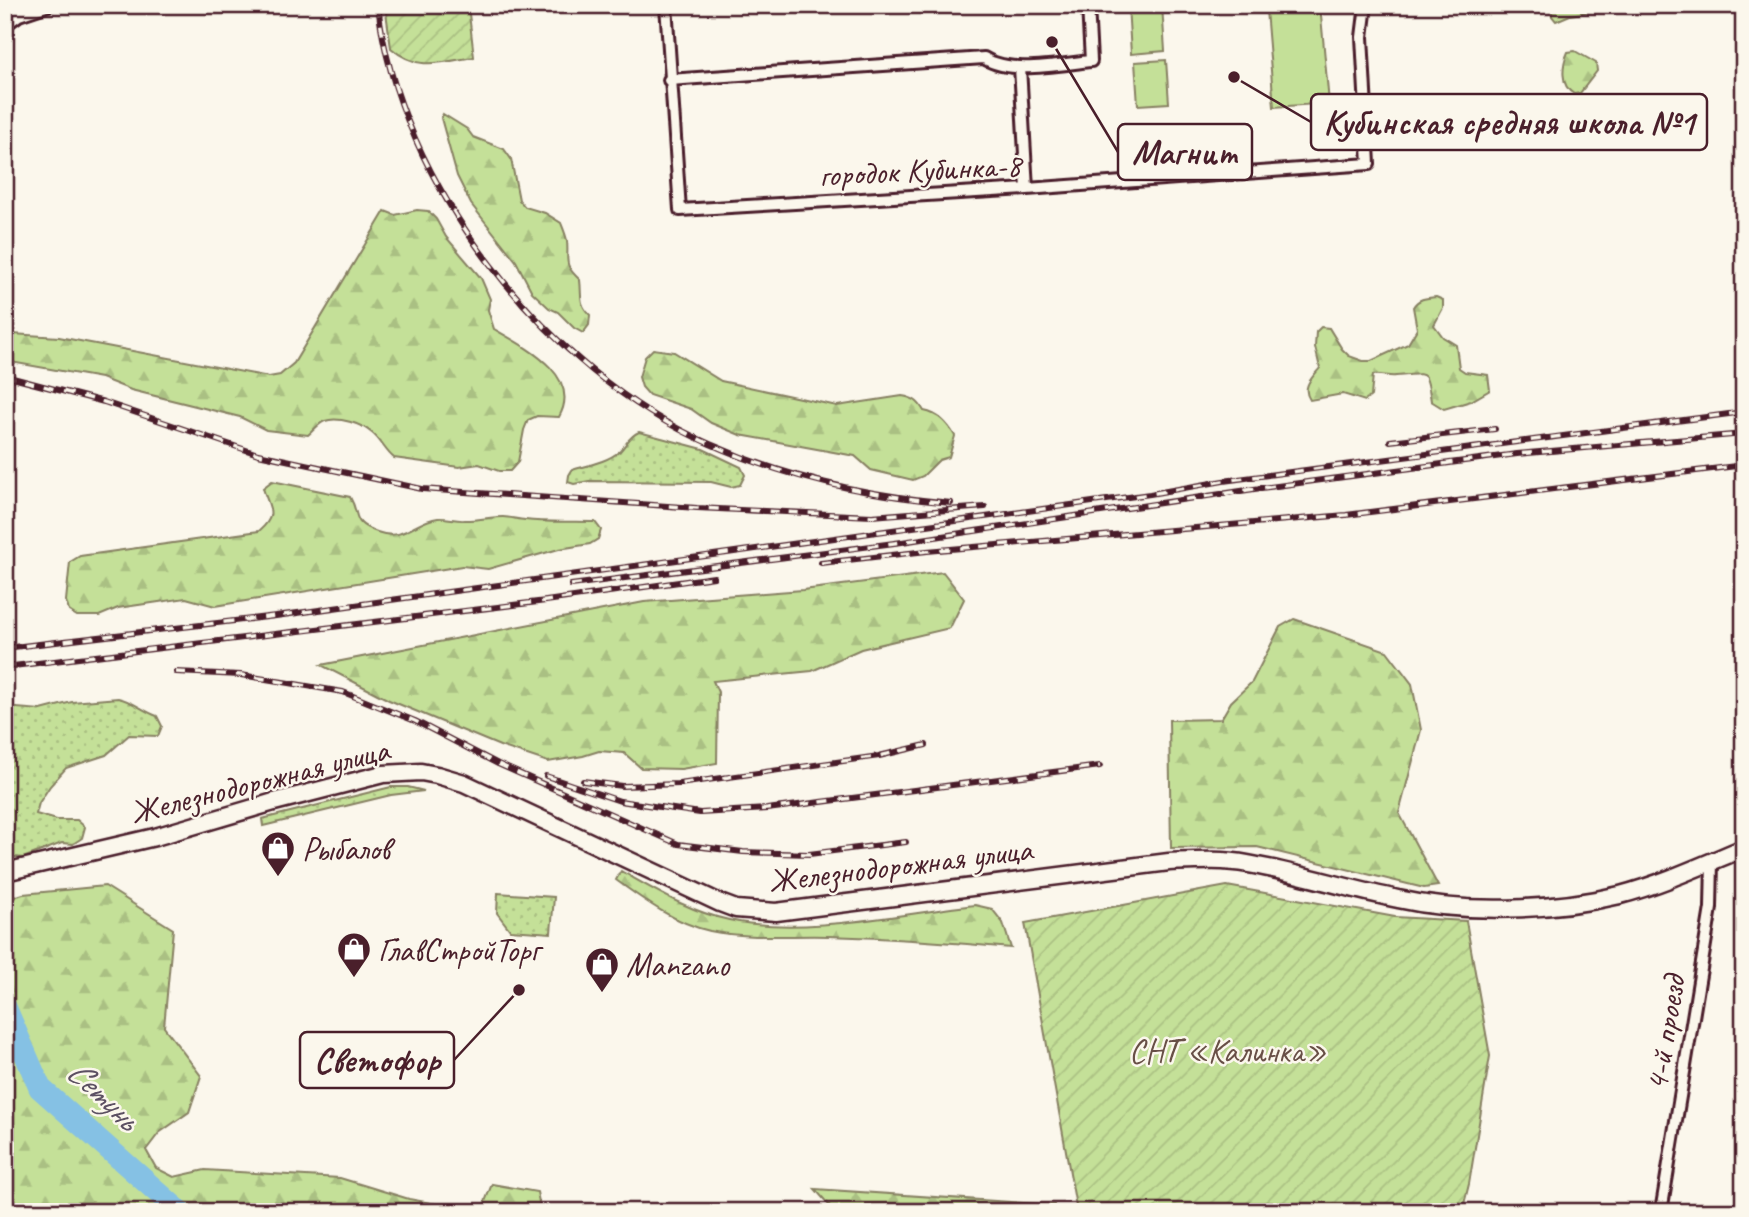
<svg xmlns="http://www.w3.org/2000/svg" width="1749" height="1217" font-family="Caveat,sans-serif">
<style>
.grass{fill:url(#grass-dots);stroke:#878062;stroke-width:2}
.forest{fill:url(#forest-firs);stroke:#878062;stroke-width:2}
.garden{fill:url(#garden-furrows);stroke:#878062;stroke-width:2}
.pitch{fill:#c4e098;stroke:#878062;stroke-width:2}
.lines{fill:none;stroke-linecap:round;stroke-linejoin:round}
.river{stroke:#85c1e4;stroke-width:23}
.street-casing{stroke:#4a1f2b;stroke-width:16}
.secondary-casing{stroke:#4a1f2b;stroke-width:21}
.street{stroke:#fbf7ec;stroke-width:10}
.secondary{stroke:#fbf7ec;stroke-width:16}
.rail-casing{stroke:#4a1f2b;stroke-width:6}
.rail{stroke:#fbf7ec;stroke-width:3.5;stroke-dasharray:10;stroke-linecap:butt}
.labels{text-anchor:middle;stroke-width:5;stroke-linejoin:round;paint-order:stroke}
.street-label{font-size:33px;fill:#4a1f2b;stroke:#fbf7ec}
.poi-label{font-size:33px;fill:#4a1f2b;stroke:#fbf7ec;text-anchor:start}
.park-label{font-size:33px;fill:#684f46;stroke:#fbf7ec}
.water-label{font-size:35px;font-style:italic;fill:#5c5062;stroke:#fbf7ec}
.leader{fill:none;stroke:#4a1f2b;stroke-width:2.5}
.callout-dot{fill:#4a1f2b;stroke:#fbf7ec;stroke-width:2.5}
.callout{fill:#fbf7ec;stroke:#4a1f2b;stroke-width:2.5}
.callout-label{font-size:35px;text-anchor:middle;font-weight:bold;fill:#4a1f2b}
</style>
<defs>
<pattern id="grass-dots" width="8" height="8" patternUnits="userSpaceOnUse" patternTransform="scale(1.75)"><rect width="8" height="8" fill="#c4e098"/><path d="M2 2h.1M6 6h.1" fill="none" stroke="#aac083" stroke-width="1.8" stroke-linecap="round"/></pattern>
<pattern id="forest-firs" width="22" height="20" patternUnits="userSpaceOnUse" patternTransform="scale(1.75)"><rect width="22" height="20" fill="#c4e098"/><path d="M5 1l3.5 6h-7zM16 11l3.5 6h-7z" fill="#aac083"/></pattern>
<pattern id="garden-furrows" width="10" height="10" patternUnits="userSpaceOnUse" patternTransform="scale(1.75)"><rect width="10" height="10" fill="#c4e098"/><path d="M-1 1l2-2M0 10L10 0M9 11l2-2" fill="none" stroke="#aac083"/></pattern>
</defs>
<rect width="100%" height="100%" fill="#fbf7ec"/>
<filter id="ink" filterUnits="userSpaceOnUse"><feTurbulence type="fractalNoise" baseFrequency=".0143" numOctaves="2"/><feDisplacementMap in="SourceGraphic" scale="14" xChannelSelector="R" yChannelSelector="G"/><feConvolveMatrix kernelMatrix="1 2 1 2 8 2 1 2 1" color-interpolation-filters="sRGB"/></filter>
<g filter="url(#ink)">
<!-- grass -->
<path class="grass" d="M639,432L703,449L741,467L745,475L740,485L731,487L711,482L589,481L574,484L568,482L569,475L572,470C589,465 607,462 620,451C627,444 629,436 639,432Z
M118,698C133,701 143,711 157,716L162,726L158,736L129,735L106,755L66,768L50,786L39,803L36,814L57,820H77L85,827L82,838L73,844L62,843L23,858L5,856V707L41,710L72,702Z
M391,787H408L424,791L391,795L263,826L262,819Z
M498,893L554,897L551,933L510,930L497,913Z"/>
<!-- forest -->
<path class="forest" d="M1551,5H1597L1594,11L1570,15L1556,21L1552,16Z
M1575,51L1596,63L1597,71L1580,93L1574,94C1560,86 1562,65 1568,52Z
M443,114L467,129L473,137L504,149L511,159L519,200L525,207L545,213L561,223C563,228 566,235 567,241C569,260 562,264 580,280C582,295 578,304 590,315L589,325L583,333L574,328L558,312L549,308L532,292L516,261L471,204L457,176L441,118Z
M417,210L428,211L436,219L446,237L481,278L490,299L488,310L494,329C523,346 583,375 559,417L537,416L528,420L524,430L518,462L510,471H499L479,464L459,467L394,458C385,451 381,440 372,433C362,424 338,416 325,421C319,423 313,431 308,435L266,430L240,417L131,390L101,378L5,361V334H12L59,337L269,377L280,375L294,363L385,211L395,215Z
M1436,297L1443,300V308L1434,325L1443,337L1456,345L1459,368L1465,372L1488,375L1490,390L1471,401L1444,409L1431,401C1426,366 1426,375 1396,376C1389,377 1381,374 1373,375L1371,396L1365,401L1343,394L1310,400C1301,387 1312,378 1320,368L1315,347L1316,332L1321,327L1329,328L1342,349L1349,356L1363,361H1371L1408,344L1417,329L1413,307C1419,298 1426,298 1436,297Z
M653,349L674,352L721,381L837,406L902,396C914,398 918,401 924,411C939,414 947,423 955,436L949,457L939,460L923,476L913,480L871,470L855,456L740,435L711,423L691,409L649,395L642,387L639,377L645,357Z
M272,481L350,497C361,516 350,522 377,532C405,542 414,521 438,518C447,517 456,521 465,520C478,520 491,517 503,517C511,517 518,520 525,520C548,523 572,521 595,522L601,530L598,539L590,544L559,549L488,569L462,566L215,606L186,598L118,608L99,616H77L69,611L66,601L70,562L80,556L259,531C279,514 268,507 263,488Z
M943,572L964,599L950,628L861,649L812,671L713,681L718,692L717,763L681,769L641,768L624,753L599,751L583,756L548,762L500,746L389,700L321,665L644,602L803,590Z
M1294,619L1387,651L1412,684L1421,730L1399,813L1438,886L1424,888L1257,847L1171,848L1169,720L1221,719L1231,702L1252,682L1280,627Z
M621,871C655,890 690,912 729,920C803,936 899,914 975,905L992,909L1003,923L1011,948C950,942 890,938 828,936C789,935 749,939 710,931C675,923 645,901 616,880Z
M105,886L173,929L164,1027L201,1076L189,1112L159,1133L146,1150L156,1168L174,1177L205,1170L340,1178L409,1199L480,1212H5V900L23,894Z
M492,1184L537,1192L541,1212H481Z
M815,1189L1054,1205V1212H835Z"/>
<!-- garden -->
<path class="garden" d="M385,5H468L474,57C442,62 418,72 391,48Z
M1227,886L1395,917L1466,921L1490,1056L1469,1184L1462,1212H1077L1025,923Z"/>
<!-- pitch -->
<path class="pitch" d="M1128,5H1162L1165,51L1131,54Z
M1320,5L1329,103L1274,107L1266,10Z
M1166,60L1169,103L1138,105L1135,62Z"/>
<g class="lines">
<!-- river -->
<path class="river" d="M5,1007L40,1088L180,1212"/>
<!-- street casing -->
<g class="street-casing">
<path id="street" d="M666,5L680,210L1027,189L1369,164L1362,37L1366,5
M5,25L19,15L49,5
M1020,67L1027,189
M669,80L984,58C1010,75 1060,64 1091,61L1088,5
M1661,1212L1711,908L1712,861"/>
</g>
<!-- secondary casing -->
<g class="secondary-casing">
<path id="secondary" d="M5,872L155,837L274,802L383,774L421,772L437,775L464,783L720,903L736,909L776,912L1169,862C1195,861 1222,859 1248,864C1299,873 1348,889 1398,899C1465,914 1553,911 1620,895C1662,884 1703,865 1744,848"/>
</g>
<!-- street -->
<use href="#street" class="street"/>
<!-- secondary -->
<use href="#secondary" class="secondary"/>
<!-- rail casing -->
<g class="rail-casing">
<path id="rail" d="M378,5C397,182 548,374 710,444C787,478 868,496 951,503
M5,376L104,402L258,454L422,489L697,508L872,516L985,507
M1390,441L1495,429
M821,563L927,551L1346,515L1744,465
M571,585L902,542L1254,489L1517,454L1744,434
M5,648L276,616L1150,494L1223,481L1744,412
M5,667L546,601L714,577
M176,672L241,675L343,692L415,721L498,764L678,844L743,852L809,854L906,842
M546,776L620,801L700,813L767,809L1100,766
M583,781L622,786L679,784L879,756L926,745"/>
</g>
<!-- rail -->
<use href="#rail" class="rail"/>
</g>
</g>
<!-- icons -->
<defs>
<g id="shop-pin" transform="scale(1.75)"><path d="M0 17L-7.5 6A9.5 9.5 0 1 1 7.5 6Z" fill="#4a1f2b" stroke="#fbf7ec"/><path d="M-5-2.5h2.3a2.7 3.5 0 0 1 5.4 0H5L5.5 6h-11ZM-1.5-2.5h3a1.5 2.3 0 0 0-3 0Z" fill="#fff"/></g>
</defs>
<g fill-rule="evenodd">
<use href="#shop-pin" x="278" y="848"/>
<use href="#shop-pin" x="354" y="949"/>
<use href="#shop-pin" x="602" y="964"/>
</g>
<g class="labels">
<!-- street labels -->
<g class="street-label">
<text transform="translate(920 169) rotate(-3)" y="12">городок Кубинка-8</text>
<text transform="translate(259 780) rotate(-14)" y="12">Железнодорожная улица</text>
<text transform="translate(900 864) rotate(-7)" y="12">Железнодорожная улица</text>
<text transform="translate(1664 1033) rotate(-81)" y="12">4-й проезд</text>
</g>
<!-- poi labels -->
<g class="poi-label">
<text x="302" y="860">Рыбалов</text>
<text x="378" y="961">ГлавСтройТорг</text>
<text x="626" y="976">Manzano</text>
</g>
<!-- park labels -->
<g class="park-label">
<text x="1228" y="1062">СНТ «Калинка»</text>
</g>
<!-- water labels -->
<g class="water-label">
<text transform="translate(103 1094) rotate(44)" y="12">Сетунь</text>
</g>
</g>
<!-- callouts -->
<path class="leader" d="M1234 77L1311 122M1052 42L1118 152M519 990L454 1060"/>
<g class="callout-dot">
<circle cx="1234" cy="77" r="7"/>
<circle cx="1052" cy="42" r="7"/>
<circle cx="519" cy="990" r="7"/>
</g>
<g class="callout">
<rect x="1311" y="94" width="396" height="56" rx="7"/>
<rect x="1118" y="124" width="134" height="56" rx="7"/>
<rect x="300" y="1032" width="154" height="56" rx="7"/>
</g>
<g class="callout-label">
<text x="1509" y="134">Кубинская средняя школа №1</text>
<text x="1185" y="164">Магнит</text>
<text x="377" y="1072">Светофор</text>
</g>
<!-- margin -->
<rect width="1749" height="1217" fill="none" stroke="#fbf7ec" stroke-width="28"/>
<rect x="14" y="14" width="1721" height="1189" fill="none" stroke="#4a1f2b" stroke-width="2.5" filter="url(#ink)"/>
</svg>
